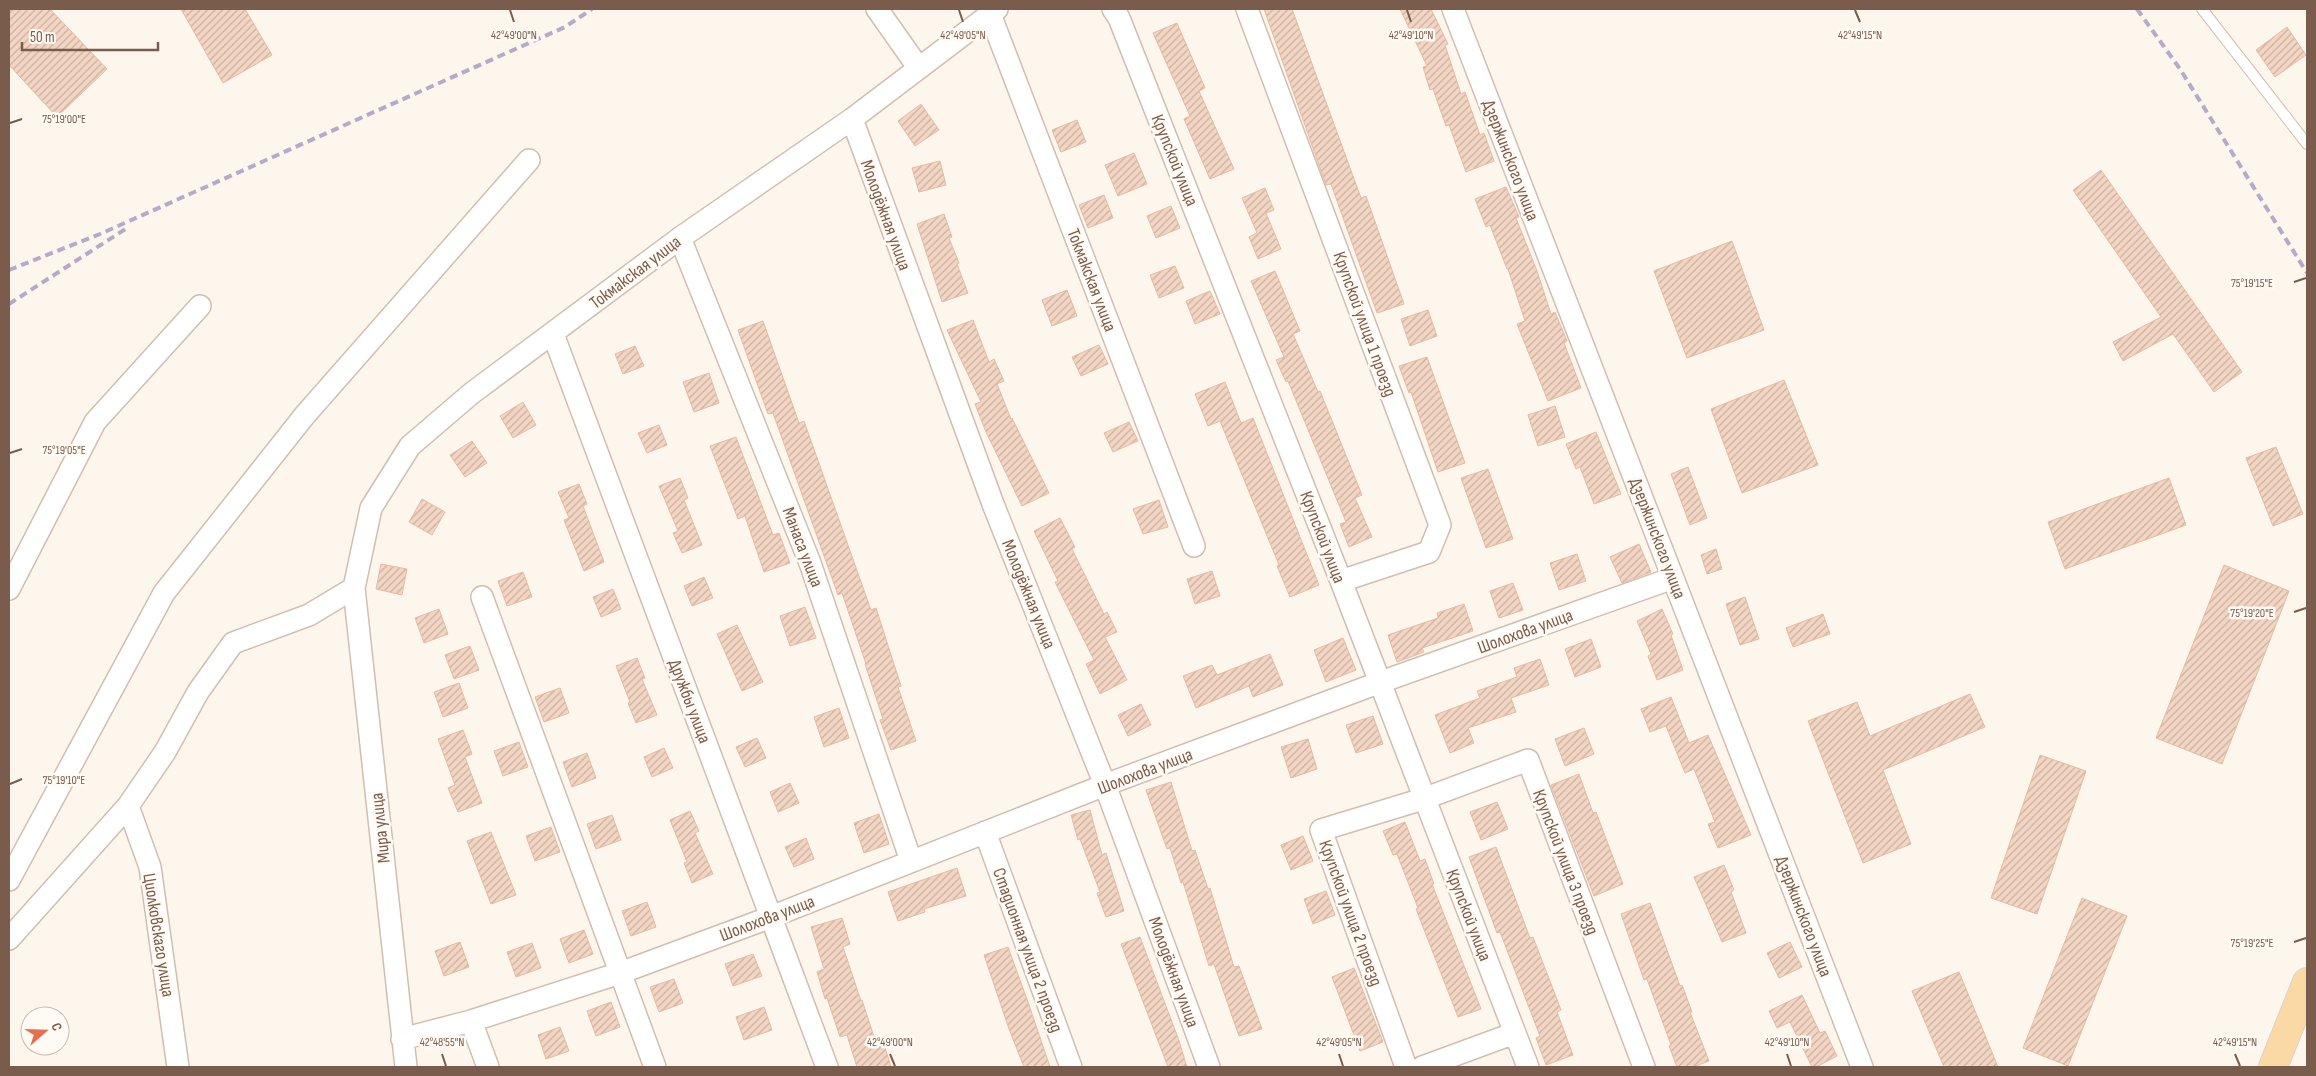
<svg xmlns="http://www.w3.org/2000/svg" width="2316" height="1076" font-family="'Sofia Sans Condensed',sans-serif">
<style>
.building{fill:url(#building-hatch);stroke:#e6bba3}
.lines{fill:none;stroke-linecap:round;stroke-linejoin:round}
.service-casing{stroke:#d1beb0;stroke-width:12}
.minor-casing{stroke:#d1beb0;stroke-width:24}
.primary-casing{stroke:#dad1cd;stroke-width:30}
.service{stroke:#fff;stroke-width:10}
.minor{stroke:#fff;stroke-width:21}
.primary{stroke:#fbd9a5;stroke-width:28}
.rail{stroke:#b9a8c9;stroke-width:4;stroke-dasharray:8 5;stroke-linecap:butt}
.ticks{fill:none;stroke:#7a5c4d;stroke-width:2}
.labels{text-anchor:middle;stroke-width:5;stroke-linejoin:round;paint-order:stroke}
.street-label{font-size:18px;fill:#7a5c4d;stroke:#fffaf3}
.ticks-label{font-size:12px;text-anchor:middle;fill:#7a5c4d;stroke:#fffaf3;stroke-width:5;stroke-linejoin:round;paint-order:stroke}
</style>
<defs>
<pattern id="building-hatch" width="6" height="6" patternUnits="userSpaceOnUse" patternTransform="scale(1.25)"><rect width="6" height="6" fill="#f3d5c3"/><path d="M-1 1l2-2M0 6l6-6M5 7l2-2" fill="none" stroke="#cab0a1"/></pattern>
</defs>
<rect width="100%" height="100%" fill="#fdf6ec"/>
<!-- building -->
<path class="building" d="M9,9H50L107,69L57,117L9,65Z
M181,9H245L272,55L223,83Z
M1264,9H1292L1361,198L1366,196L1404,304L1377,313L1331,184L1326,185Z
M1400,9H1431L1448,44L1445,45L1461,94L1465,92L1480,135L1484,133L1494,161L1466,172L1449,125L1446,126L1433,89L1430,90L1423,67L1427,66Z
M1177,23L1205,88L1199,91L1234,169L1210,179L1184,119L1190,116L1153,33Z
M2287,27L2306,55L2275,77L2256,50Z
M921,104L939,130L915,146L898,121Z
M1077,120L1086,142L1061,152L1052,130Z
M1134,153L1147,184L1118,196L1105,165Z
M940,161L946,185L919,192L912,168Z
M2101,170L2242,372L2214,392L2173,334L2123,361L2113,342L2161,317L2073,190Z
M1506,187L1519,217L1516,218L1537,271L1551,314L1555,312L1567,341L1564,343L1581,388L1548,401L1517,324L1525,321L1508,269H1507L1490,225L1486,227L1475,199Z
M1265,188L1274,210L1266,213L1281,249L1258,259L1249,237L1257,233L1242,198Z
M1104,195L1113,218L1088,228L1079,205Z
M1171,206L1180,228L1156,238L1147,216Z
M944,214L952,237L949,238L959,263L957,264L968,293L942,302L917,224Z
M1732,241L1764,330L1687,358L1654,271Z
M1175,266L1184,288L1159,298L1150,275Z
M1275,271L1300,331L1293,334L1318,392L1320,391L1362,495L1355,498L1372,537L1349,547L1340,524L1346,522L1288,381L1286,382L1276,360L1284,357L1251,281Z
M1067,290L1077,316L1052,326L1042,300Z
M1210,291L1220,314L1195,324L1186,301Z
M1428,310L1437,336L1410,346L1401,319Z
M973,320L989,362L994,359L1004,381L997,384L1011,419L1012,418L1049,493L1022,506L986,432L975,404L981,402L947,330Z
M763,321L799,423L804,421L871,610L876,608L901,686L898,687L916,741L891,750L880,720L883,719L865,664H866L842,593L838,595L773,413L768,414L738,330Z
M1099,345L1108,364L1081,376L1072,357Z
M635,346L644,366L623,374L615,354Z
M1427,357L1465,463L1438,472L1411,392L1409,393L1399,366Z
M709,373L719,403L694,412L683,382Z
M1784,380L1818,465L1742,493L1711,409Z
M1225,382L1241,423L1253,418L1319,585L1290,597L1277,566L1279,565L1220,421L1208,426L1195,394Z
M523,402L536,425L513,438L500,416Z
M1555,406L1565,437L1538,446L1528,415Z
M1129,422L1138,441L1113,452L1104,433Z
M659,425L667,445L647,453L638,433Z
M1596,432L1621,494L1594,504L1580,467L1576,469L1566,444Z
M736,437L773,535L779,533L790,563L764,572L745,516L738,519L710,446Z
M472,441L487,463L465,477L450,455Z
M2276,447L2303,514L2273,526L2246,458Z
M1688,467L1707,518L1690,525L1671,474Z
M1488,469L1513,539L1486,548L1461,478Z
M680,478L688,498L684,500L702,545L682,553L673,533L678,531L659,486Z
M2169,478L2186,525L2065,569L2048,522Z
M579,484L587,504L583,506L604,562L584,571L564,520L569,518L558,492Z
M422,499L445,512L432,535L409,522Z
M1159,500L1168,527L1143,534L1133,509Z
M1060,518L1075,547L1072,549L1104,614L1107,612L1117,632L1105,637L1127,680L1100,694L1086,664L1094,660L1055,582L1058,581L1034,531Z
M1639,544L1651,572L1622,583L1610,557Z
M1716,549L1722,569L1707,574L1701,555Z
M1577,554L1586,581L1559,590L1550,563Z
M381,564L407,569L402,595L376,589Z
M2224,565L2289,591L2222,764L2156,738Z
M1212,571L1220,596L1195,604L1187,579Z
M523,572L532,597L507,606L498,581Z
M704,577L713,598L692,606L684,586Z
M1513,583L1523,610L1499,618L1490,591Z
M613,589L621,609L601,617L593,597Z
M1745,597L1759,639L1740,645L1726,604Z
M1464,604L1473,631L1422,648L1424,652L1397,662L1388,635L1438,618L1437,613Z
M805,607L816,638L790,646L780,616Z
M439,609L448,634L424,643L415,618Z
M1662,609L1673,634L1671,635L1683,670L1657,680L1648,656L1651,654L1637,621Z
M1823,614L1830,634L1793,647L1786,628Z
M737,625L763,682L742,691L717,634Z
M1343,638L1356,670L1326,682L1314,650Z
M1591,639L1601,667L1575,677L1565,649Z
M470,646L479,670L454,679L445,655Z
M1270,654L1283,685L1253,697L1249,686L1196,708L1183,676L1212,665L1217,675Z
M637,658L645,678L642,679L657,715L636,723L628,703L630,702L616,666Z
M1540,659L1549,685L1511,698L1516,712L1468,728L1474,743L1450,753L1435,715L1480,698L1477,691L1517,677L1514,668Z
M459,683L468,708L443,717L434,692Z
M560,688L569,713L544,722L535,697Z
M1970,694L1985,727L1883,770L1911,844L1863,863L1808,721L1857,702L1870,736Z
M1671,697L1689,743L1708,735L1751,835L1718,848L1708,824L1715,822L1694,769L1685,773L1666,726L1650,732L1641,709Z
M1141,704L1151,725L1128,736L1118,715Z
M839,708L849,738L824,747L814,717Z
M1373,716L1383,744L1356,753L1346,725Z
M1584,728L1594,754L1565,766L1555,739Z
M463,730L472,754L465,757L482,803L458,812L448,788L455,785L438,739Z
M757,738L766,758L745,767L736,747Z
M1308,739L1317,769L1291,778L1281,747Z
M519,742L528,767L503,776L494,751Z
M664,748L673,768L652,777L644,757Z
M587,753L596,778L572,787L563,762Z
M2040,755L2086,771L2037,914L1991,898Z
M1579,774L1593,813L1596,812L1623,884L1594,896L1551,785Z
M1171,782L1192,851L1195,850L1208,889L1210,888L1234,967L1239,966L1262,1029L1239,1036L1214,964L1209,966L1183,882L1181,883L1170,848L1167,849L1146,790Z
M790,783L799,803L778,812L770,792Z
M1497,802L1508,829L1481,840L1470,812Z
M1090,810L1102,855L1106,853L1124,911L1106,917L1097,893L1100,892L1080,839L1078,840L1071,815Z
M690,811L699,831L695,833L713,874L692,883L684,863L687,862L670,820Z
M879,814L889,844L864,853L854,823Z
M612,815L621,840L596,849L587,824Z
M1405,822L1420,861L1425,859L1434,884H1432L1481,1009L1458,1017L1416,909L1418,908L1397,854L1393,855L1383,831Z
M551,827L560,852L535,861L526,836Z
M491,832L516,895L491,904L467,841Z
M1303,836L1313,861L1291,870L1281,845Z
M806,838L814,859L794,867L785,847Z
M1496,847L1530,938L1533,937L1561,1010L1557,1012L1573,1055L1546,1065L1536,1038L1540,1036L1500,932L1497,933L1469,857Z
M1724,865L1734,890L1731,892L1746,933L1722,942L1694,877Z
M957,868L966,896L924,909L925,912L898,921L888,892Z
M1326,891L1335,915L1313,924L1304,899Z
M2082,898L2127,916L2068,1066L2023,1048Z
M647,902L656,927L631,936L622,911Z
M1650,903L1680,986L1682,985L1692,1012H1690L1709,1061L1693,1067H1677L1669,1046L1671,1045L1647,979L1644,980L1621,914Z
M842,918L850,944L843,947L861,1001L862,1000L877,1046L884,1044L891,1067H857L847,1035L840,1037L827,998L825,999L817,972L824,969L811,927Z
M584,930L593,954L569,963L560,939Z
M1140,937L1178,1038L1187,1067H1168L1121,944Z
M460,942L469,967L444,976L435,951Z
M1790,942L1802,967L1779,978L1767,953Z
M532,943L541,968L516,977L507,952Z
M1008,947L1029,1005L1050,1067H1024L1009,1029L984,955Z
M753,954L762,976L733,986L725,964Z
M1354,968L1383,1042L1360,1051L1332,977Z
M1959,972L1978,1018L1998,1067H1944L1912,991Z
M674,979L683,1003L659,1012L650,987Z
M1802,995L1820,1033L1825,1031L1837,1056L1816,1067H1812L1790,1022L1777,1028L1769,1011Z
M611,1002L620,1027L596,1036L587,1011Z
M764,1007L772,1030L744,1040L736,1017Z
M560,1027L569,1051L546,1059L538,1035Z"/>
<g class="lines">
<!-- service casing -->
<g class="service-casing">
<path id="service" d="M2202,9L2307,144"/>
</g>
<!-- minor casing -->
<g class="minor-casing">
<path id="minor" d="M877,9L918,67
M1113,9L1119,18L1341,581L1528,1067
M1247,9L1440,525L1429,552L1341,581
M1453,9L1862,1067
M990,14L1194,546
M852,119L993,504L1105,785L1209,1067
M680,238L810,563L911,861
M553,334L827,1067
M9,589L95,422L200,306
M482,597L655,1067
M128,806L150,867L178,1067
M985,832L1071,1067
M9,880L164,593L305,415L529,160
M9,939L128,806L165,752L198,692L233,643L309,615L354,588
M471,1021L488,1067
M402,1039L471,1021L620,973L771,917L1105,785L1378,683L1673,578
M406,1067L354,588L371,508L410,446L472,393L680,238L852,119L997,9
M1406,1067L1321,830L1423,799L1528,760L1644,1067
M1422,1067L1515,1033"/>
</g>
<!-- primary casing -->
<g class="primary-casing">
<path id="primary" d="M2273,1067L2307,982"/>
</g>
<!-- service -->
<use href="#service" class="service"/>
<!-- minor -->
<use href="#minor" class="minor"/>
<!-- primary -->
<use href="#primary" class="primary"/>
<!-- rail -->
<path class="rail" d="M2137,9L2180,69L2307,273
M9,270L100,234L565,27L592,9
M9,304L127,228"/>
</g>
<!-- ticks -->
<path class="ticks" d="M510,10L514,22M959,10L963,22M1407,10L1411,22M1855,10L1860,22M10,123L22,119M2294,282L2306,278M10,453L22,449M2294,612L2306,608M10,784L22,779M2294,942L2306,938M442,1054L446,1066M890,1054L895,1066M1339,1054L1343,1066M1787,1054L1791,1066M2235,1054L2240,1066"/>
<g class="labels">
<!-- street labels -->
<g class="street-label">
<text transform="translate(1175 160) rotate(68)" y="6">Крупской улица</text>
<text transform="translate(1511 160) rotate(69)" y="6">Дзержинского улица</text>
<text transform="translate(886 215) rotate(70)" y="6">Молодёжная улица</text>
<text transform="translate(635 272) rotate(-37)" y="6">Токмакская улица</text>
<text transform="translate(1092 280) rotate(69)" y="6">Токмакская улица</text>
<text transform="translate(1365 324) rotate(70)" y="6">Крупской улица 1 проезд</text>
<text transform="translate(1323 537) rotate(69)" y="6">Крупской улица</text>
<text transform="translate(1658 538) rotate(69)" y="6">Дзержинского улица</text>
<text transform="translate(803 547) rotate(69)" y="6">Манаса улица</text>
<text transform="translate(1029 594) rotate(68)" y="6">Молодёжная улица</text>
<text transform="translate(1525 631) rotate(-20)" y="6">Шолохова улица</text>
<text transform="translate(690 701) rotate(69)" y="6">Дружбы улица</text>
<text transform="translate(1145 771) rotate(-21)" y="6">Шолохова улица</text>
<text transform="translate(380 828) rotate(-96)" y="6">Мира улица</text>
<text transform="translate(1566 862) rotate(69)" y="6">Крупской улица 3 проезд</text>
<text transform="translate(1351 913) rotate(70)" y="6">Крупской улица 2 проезд</text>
<text transform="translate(1469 915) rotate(69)" y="6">Крупской улица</text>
<text transform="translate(1804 916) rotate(69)" y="6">Дзержинского улица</text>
<text transform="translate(767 918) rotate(-21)" y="6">Шолохова улица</text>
<text transform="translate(159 935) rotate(81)" y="6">Циолковскаго улица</text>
<text transform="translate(1028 950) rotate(70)" y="6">Стадионная улица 2 проезд</text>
<text transform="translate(1174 972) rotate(70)" y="6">Молодёжная улица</text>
</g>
</g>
<g class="ticks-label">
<text x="514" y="39">42°49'00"N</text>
<text x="963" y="39">42°49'05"N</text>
<text x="1411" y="39">42°49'10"N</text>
<text x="1860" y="39">42°49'15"N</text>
<text x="64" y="123">75°19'00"E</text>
<text x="2252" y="287">75°19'15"E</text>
<text x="64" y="454">75°19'05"E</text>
<text x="2252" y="617">75°19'20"E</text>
<text x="64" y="784">75°19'10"E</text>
<text x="2252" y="947">75°19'25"E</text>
<text x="442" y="1046">42°48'55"N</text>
<text x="890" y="1046">42°49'00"N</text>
<text x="1339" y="1046">42°49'05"N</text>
<text x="1787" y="1046">42°49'10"N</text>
<text x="2235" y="1046">42°49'15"N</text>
</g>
<!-- border -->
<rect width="2316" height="1076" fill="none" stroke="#7a5c4d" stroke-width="20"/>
<!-- north arrow -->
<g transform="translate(45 1031) rotate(70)"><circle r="24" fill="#fffaf3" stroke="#cabbb1"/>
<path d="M0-4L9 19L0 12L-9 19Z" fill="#e76f51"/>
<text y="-8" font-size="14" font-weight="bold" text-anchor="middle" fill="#7a5c4d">С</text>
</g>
<!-- scale -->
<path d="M22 42v8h136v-8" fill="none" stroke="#7a5c4d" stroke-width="2.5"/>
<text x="30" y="42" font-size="15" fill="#7a5c4d" stroke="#fffaf3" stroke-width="4" paint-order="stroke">50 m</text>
</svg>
